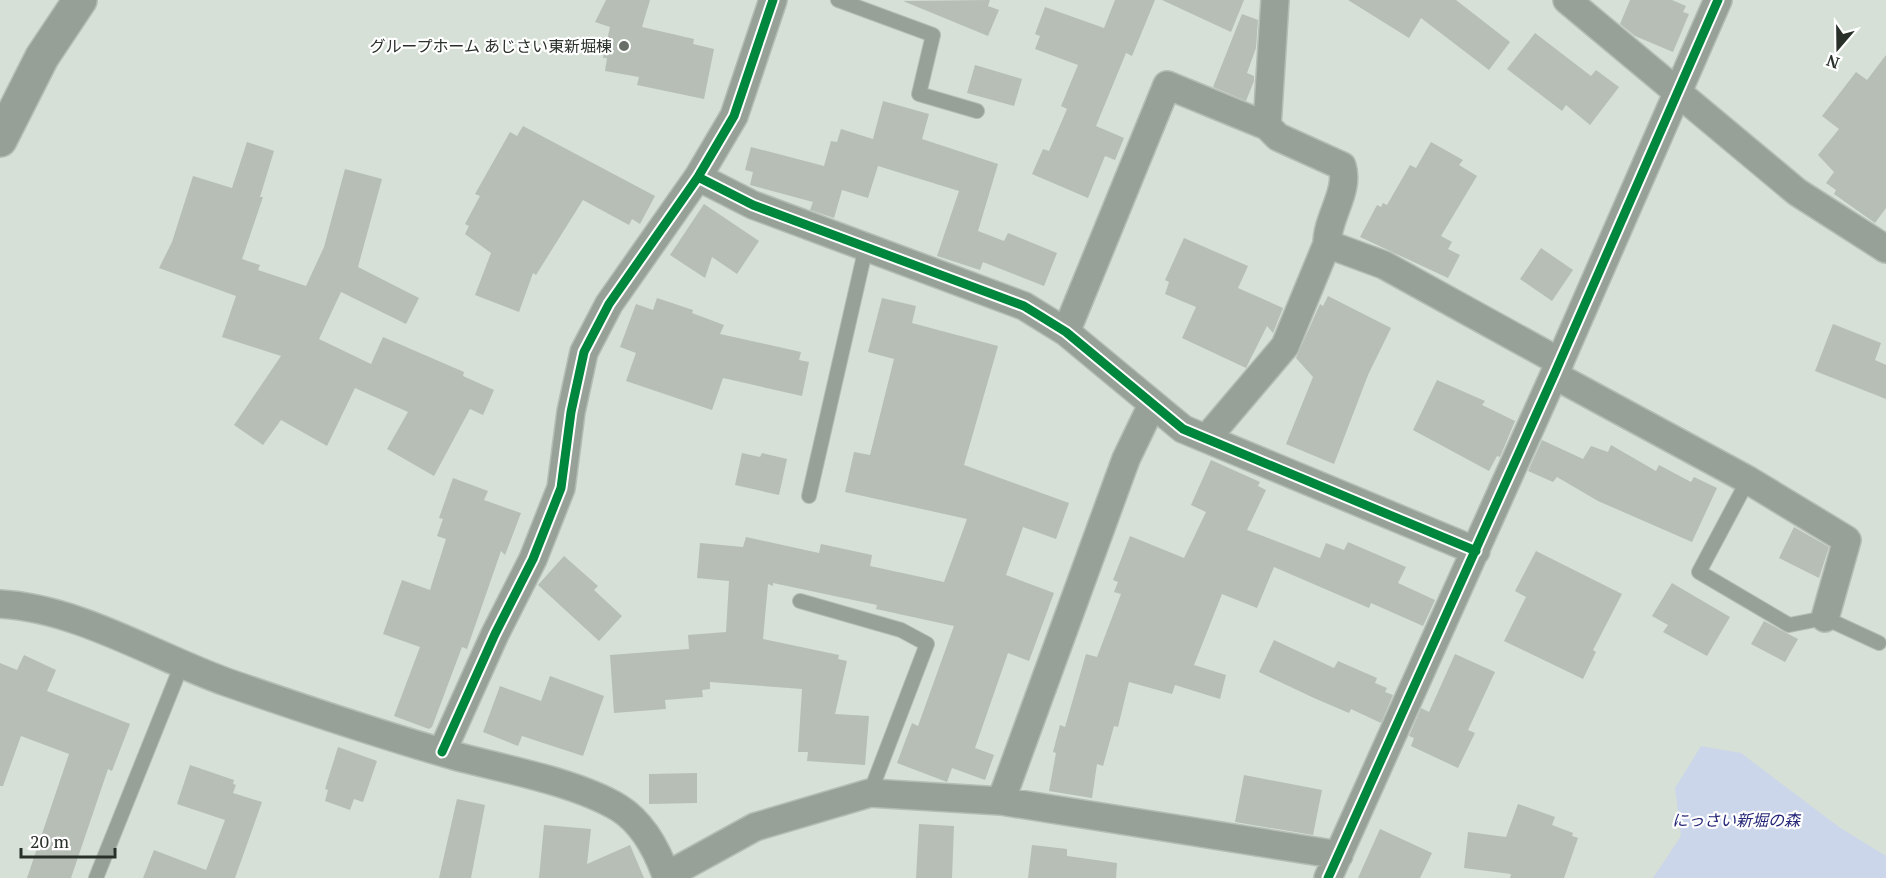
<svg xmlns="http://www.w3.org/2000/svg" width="1886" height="878" font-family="'PT Serif','Noto Sans JP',serif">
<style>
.green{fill:#ccd6ea}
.building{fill:#b6beb6}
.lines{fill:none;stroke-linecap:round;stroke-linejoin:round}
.lane-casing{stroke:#b4bcb4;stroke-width:16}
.street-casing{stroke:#b4bcb4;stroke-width:30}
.secondary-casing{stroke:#b4bcb4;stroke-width:36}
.lane{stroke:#98a198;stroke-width:14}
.street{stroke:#98a198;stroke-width:27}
.secondary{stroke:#96a096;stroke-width:33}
.cycleway-casing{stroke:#fff;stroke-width:13}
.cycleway{stroke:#00873e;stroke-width:9}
.poi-dot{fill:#666e66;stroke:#fff;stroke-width:2}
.labels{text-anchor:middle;stroke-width:4.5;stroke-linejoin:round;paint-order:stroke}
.poi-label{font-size:16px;fill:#293029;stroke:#fff;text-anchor:end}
.park-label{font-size:16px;font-style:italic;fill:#252677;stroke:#fff}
</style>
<rect width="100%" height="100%" fill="#d6e0d6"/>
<!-- green -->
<path class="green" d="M1701,746L1741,753L1839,827L1886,856V878H1653L1681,836L1675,788Z"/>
<!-- building -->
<path class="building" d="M606,0H650L642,27L694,39L693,44L714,49L704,99L637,85L639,77L605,71L607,58H603L610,27L595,22Z
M990,0L988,6L999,10L988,36L903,1Z
M1115,0H1155L1132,56L1126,53L1096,126L1124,138L1115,160L1105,156L1088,198L1032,174L1043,149L1049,151L1067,109L1061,106L1078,65L1035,49L1040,36L1035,34L1045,7L1104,28Z
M1162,0H1244L1231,32Z
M1348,0H1456L1510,42L1489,70L1421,18L1409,38Z
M1630,0H1672L1686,6L1683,12L1689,14L1673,52L1635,36L1620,24Z
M1242,14L1258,20L1256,48L1247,73L1254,76V81L1246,101L1213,87Z
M1535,33L1591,76L1596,70L1619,87L1590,125L1566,105L1562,111L1507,69Z
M1886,55V208L1875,223L1834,194L1836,190L1826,183L1834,172L1818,155L1839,129L1822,116L1856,72L1867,80Z
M975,65L1022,79L1014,106L967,93Z
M883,101L929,114L922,139L998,164L978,231L1004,241L1008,233L1057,253L1044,286L983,262L980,270L937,256L959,191L878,166L868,198L842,190L834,218L810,210L813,202L750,185L753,172L745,170L751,147L824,166L831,141L837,142L841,129L873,139Z
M523,126L655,196L640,224L632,219L629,225L583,200L536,275L533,273L519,312L475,295L491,253L465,234L469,226L465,224L480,196L475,194L510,132L517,136Z
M247,142L274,151L260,197H263L242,259L260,265L258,270L306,286L324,247L345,169L382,179L358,267L419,298L406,324L341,292L319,339L371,364L383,337L464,372L463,376L494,390L483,415L470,409L434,476L387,449L408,412L355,388L327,446L281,420L263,445L234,425L281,356L222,337L236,296L159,268L172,242L193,176L232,188Z
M1431,142L1463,160L1459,165L1477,176L1441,236L1452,242L1448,249L1460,255L1448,278L1360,237L1377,205L1381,207L1383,203L1387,205L1410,165L1416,168Z
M704,204L759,241L737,274L712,257L705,278L670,255Z
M1184,238L1248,266L1238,288L1283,308L1273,333L1267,326L1246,368L1182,338L1196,307L1165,294L1169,282L1165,280Z
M1541,248L1573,270L1552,301L1520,279Z
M1328,296L1391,328L1368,375L1334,464L1286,444L1313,377L1296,358L1320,304L1323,306Z
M657,298L693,310L692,313L724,325L720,334L801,352L799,360L809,362L802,396L723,378L712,410L626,381L636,353L620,347L636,304L653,310Z
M882,298L916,306L912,323L998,346L964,465L1069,503L1056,539L1023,527L1006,575L1054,593L1029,661L1008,653L975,748L994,755L985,780L952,768L947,782L897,763L912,723L918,726L954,626L876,609L877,605L773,583V586L768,584L763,639L839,655L838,659L847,661L835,714L869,716L865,765L807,761L808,752H798L802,689L710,682V689L702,690L703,697L665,700L666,709L614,713L610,655L689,649L688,635L726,632L729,581L697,578L700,543L743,547L746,537L819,553L821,544L872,555L870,566L944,582L967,519L845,492L854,452L870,455L894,359L868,352Z
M1833,324L1881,343L1875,360L1886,365V399L1815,371Z
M1437,380L1485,401L1482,405L1515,421L1500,457L1497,456L1489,471L1413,430Z
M1542,440L1583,459L1591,446L1608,452L1611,445L1656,471L1659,465L1691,482L1694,477L1717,488L1692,542L1598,501L1557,477L1553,482L1528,471Z
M742,453L760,457L762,453L787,459L779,495L735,485Z
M1211,460L1260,482L1258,486L1266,490L1247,530L1320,558L1326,543L1344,550L1348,542L1406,567L1398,583L1435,600L1423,626L1371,603L1369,608L1274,567L1257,608L1222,594L1194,665L1226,675L1220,699L1175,685L1172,694L1129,682L1118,727L1114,726L1103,766L1097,764L1092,798L1049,791L1056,753L1053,752L1060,725L1065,727L1086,654L1097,657L1121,594L1114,592L1118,582L1113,580L1130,536L1184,558L1206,512L1191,505Z
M453,478L488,491L484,500L521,513L505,555L501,551L467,649L462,647L432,727L429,729L394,716L420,647L383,634L402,580L430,590L446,539L437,536L443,519L439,518Z
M1794,527L1829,547L1819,578L1779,558Z
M1536,551L1622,594L1593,650L1596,652L1583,679L1504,641L1526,597L1515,591Z
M564,556L598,586L594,590L622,616L599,641L538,585Z
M1672,583L1730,617L1707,656L1663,632L1668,625L1652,616Z
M1764,621L1798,639L1785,662L1751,644Z
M1274,640L1334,668L1338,661L1377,678L1375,683L1387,688L1385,692L1393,695L1381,723L1351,709L1349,713L1314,698L1259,672Z
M1455,654L1495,672L1468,730L1475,733L1458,768L1411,746L1414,738L1409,736L1421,708L1429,712Z
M24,655L56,670L47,691L130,724L112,771L108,769L71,878H27L69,754L21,736L3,786H0V663L17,670Z
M550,676L604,696L583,756L522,736L518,746L483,732L500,686L541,701Z
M338,747L377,761L363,802L354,799L350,810L325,801L328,790L325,789Z
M190,765L234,780L233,784L236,785L233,793L262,802L235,878H143L154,850L206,870L225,820L177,804Z
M697,773V803L649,804V774Z
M1244,775L1322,790L1313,835L1235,822Z
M457,799L485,805L471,878H439Z
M1518,804L1555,817L1552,825L1573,833L1572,836L1578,838L1564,878H1510L1511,874L1464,868L1468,832L1506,837Z
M919,824L954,826L952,878H916Z
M544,825L591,829L587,864L630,845L644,878H539Z
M1380,829L1432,853L1420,878H1358Z
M1032,845L1067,849V856L1117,863L1116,878H1028Z"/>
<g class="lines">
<!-- lane casing -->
<g class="lane-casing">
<path id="lane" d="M838,0L933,35L919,94L977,111
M1748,480L1699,572L1789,625L1825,618L1879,643
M809,496L866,247
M800,601L901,630L927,644L870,793
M96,878L182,664"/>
</g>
<!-- street casing -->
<g class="street-casing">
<path id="street" d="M1275,0L1267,126L1278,137L1342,166C1350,191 1327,217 1327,244L1384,265L1560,362
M1567,0L1797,192L1886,249
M698,177L753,205L1024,306L1066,332L1183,429L1476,551
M1066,332L1167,85L1267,126
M1554,375L1748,480L1847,540L1825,618
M1207,438L1285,346L1327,244
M0,604C77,608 154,656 226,682C301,708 378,734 455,756C504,769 576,782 619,808C643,823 658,852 667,878
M442,752L495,634L533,559L561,488L571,412L584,352L609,304L698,177L734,116L773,0
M1001,801L1126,459L1152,405
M666,876L755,827L870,793L1001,801L1339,855
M1328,878L1554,375L1718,0"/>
</g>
<!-- secondary casing -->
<g class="secondary-casing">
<path id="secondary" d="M0,140L42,57L80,0"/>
</g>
<!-- lane -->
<use href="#lane" class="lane"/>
<!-- street -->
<use href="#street" class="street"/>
<!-- secondary -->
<use href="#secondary" class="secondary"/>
<!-- cycleway casing -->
<g class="cycleway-casing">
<path id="cycleway" d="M698,177L753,205L1024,306L1066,332L1183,429L1476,551
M442,752L495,634L533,559L561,488L571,412L584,352L609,304L698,177L734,116L773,0
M1328,878L1554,375L1718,0"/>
</g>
<!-- cycleway -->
<use href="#cycleway" class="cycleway"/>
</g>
<!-- markers -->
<circle class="poi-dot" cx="624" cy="46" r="6"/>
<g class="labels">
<!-- poi labels -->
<g class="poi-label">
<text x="612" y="52">グループホーム あじさい東新堀棟</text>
</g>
<!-- park labels -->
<g class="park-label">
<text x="1736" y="826">にっさい新堀の森</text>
</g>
</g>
<!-- north arrow -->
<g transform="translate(1838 48) rotate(200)" stroke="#ffffff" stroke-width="4.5" paint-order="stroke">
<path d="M0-4.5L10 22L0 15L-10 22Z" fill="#293029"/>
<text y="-9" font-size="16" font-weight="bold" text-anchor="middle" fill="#293029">N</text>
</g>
<!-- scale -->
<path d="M21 848v9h94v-9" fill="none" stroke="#293029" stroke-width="3"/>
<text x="30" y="848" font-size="18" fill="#293029" stroke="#ffffff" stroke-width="4.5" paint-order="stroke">20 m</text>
</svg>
